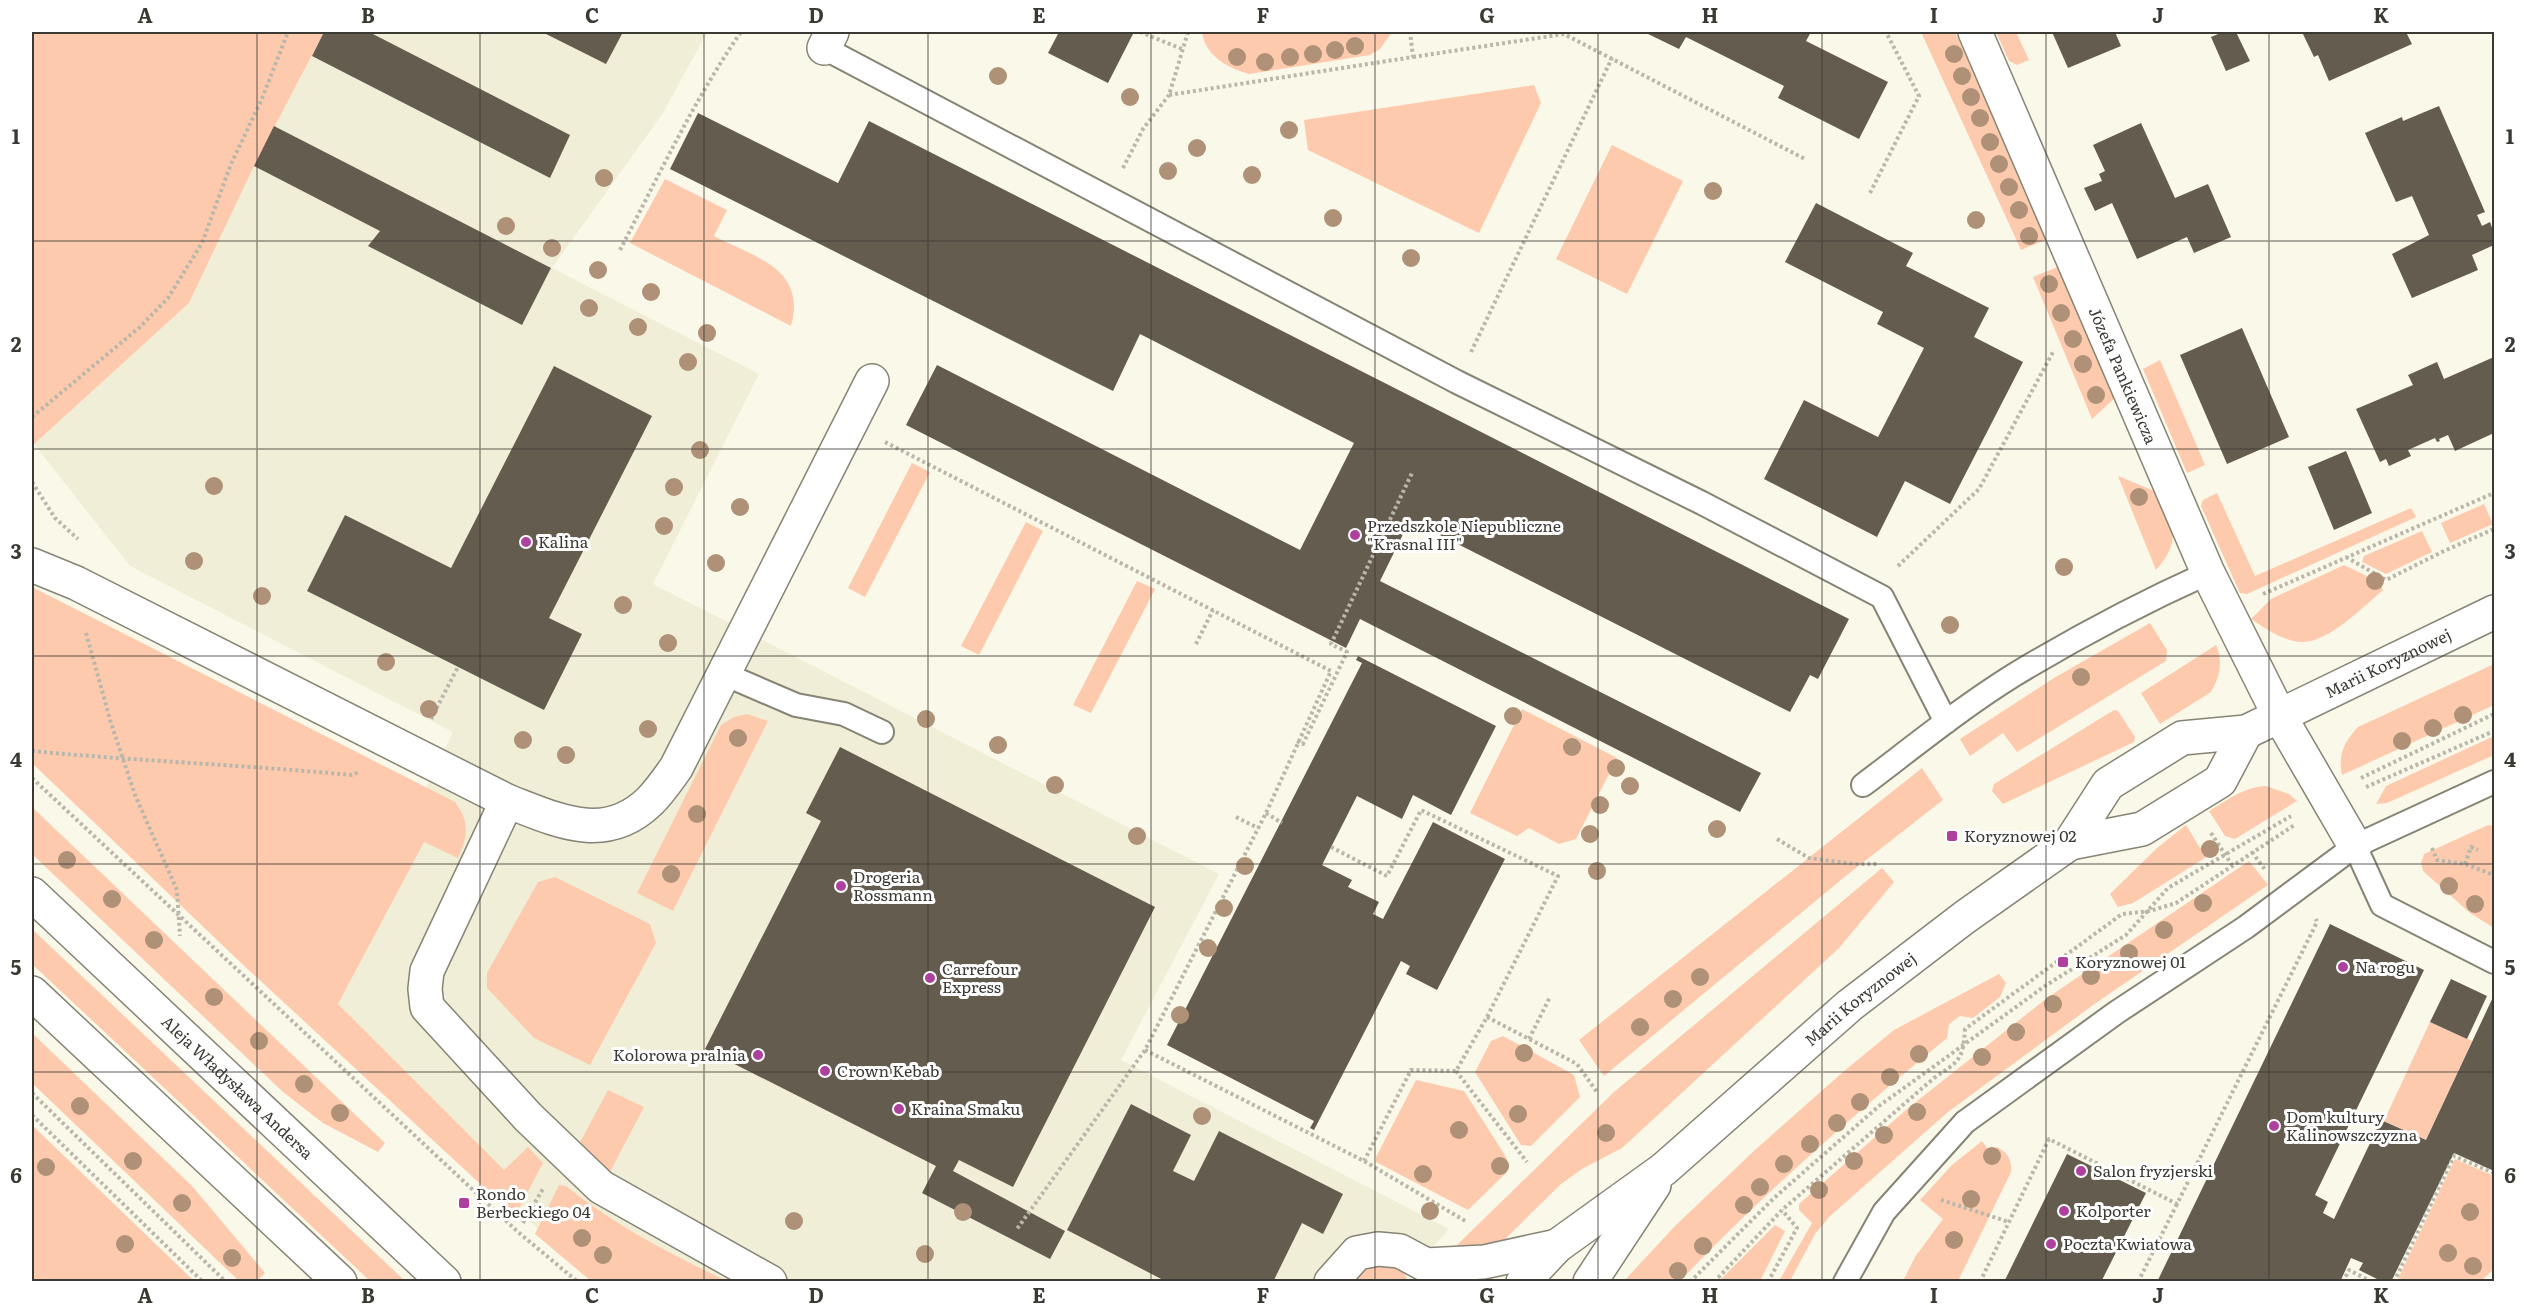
<svg xmlns="http://www.w3.org/2000/svg" width="2526" height="1313" font-family="Literata,serif">
<style>
.built{fill:#f1eed7}
.green{fill:#fecaad}
.building{fill:#655c50}
.lines{fill:none;stroke-linecap:round;stroke-linejoin:round}
.lane-casing{stroke:#868475;stroke-width:26}
.street-casing{stroke:#868475;stroke-width:36}
.secondary-casing{stroke:#868475;stroke-width:36}
.path{stroke:#b9b7ab;stroke-width:4;stroke-dasharray:3 3;stroke-linecap:butt}
.lane{stroke:#fff;stroke-width:22}
.street{stroke:#fff;stroke-width:33}
.secondary{stroke:#fff;stroke-width:33}
.tree{fill:#ae9177}
.grid{fill:none;stroke:#3a3933;stroke-width:1.5;stroke-opacity:0.55}
.poi-dot{fill:#ae409e;stroke:#fff;stroke-width:2}
.labels{text-anchor:middle;stroke-width:6;stroke-linejoin:round;paint-order:stroke}
.street-label{font-size:16px;fill:#3a3933;stroke:#fff}
.poi-label{font-size:16px;fill:#3a3933;stroke:#fff;text-anchor:start}
.neatline{fill:none;stroke:#3a3933;stroke-width:2}
.grid-label{font-size:20px;text-anchor:middle;font-weight:bold;fill:#3a3933}
</style>
<rect width="100%" height="100%" fill="#faf8e8"/>
<!-- built -->
<path class="built" d="M324,32H707L663,113L552,268L759,374L653,584L1219,874L1121,1060L1449,1229L1402,1281H622L552,1242L314,1018L453,732L130,566L34,444L189,303L254,166Z"/>
<!-- green -->
<path class="green" d="M32,32H324L254,166L189,303L32,446Z
M1202,32H1392L1380,49L1370,55L1249,74C1228,68 1205,56 1202,32Z
M1921,32H1955L2050,238L2021,250Z
M1996,32H2016L2029,60L2017,65L2009,61Z
M1534,85L1541,103L1479,233L1308,150L1304,120Z
M1612,145L1683,181L1627,294L1556,259Z
M665,179L727,210L714,236C754,257 807,268 791,326L630,243Z
M2060,266L2115,398L2092,419L2033,277Z
M2160,360L2205,465L2187,473L2143,369Z
M912,463L930,472L865,597L848,588Z
M2118,476L2157,492C2171,527 2184,538 2156,570Z
M2217,493L2255,576L2411,508L2416,517L2247,594L2240,593L2201,506L2203,500Z
M2484,504L2493,524L2450,543L2441,523Z
M1026,522L1043,531L979,655L961,646Z
M2422,531L2432,552L2386,574L2362,562L2364,556Z
M2344,565L2379,582L2383,590C2364,606 2328,643 2302,642C2283,641 2266,629 2251,619L2271,599Z
M1137,581L1155,589L1091,713L1073,705Z
M32,587L455,802C470,822 468,836 458,858L424,842L338,1004L504,1170L528,1147L543,1163L515,1216L239,961L32,763Z
M2150,623L2167,650L2166,661L2017,752L2003,733L1970,756L1960,739L2054,678Z
M2216,645C2223,661 2220,677 2211,692L2160,724L2141,693Z
M2494,664V705L2342,775C2338,754 2344,742 2358,727Z
M1522,709L1617,758L1576,839L1559,844L1529,828L1517,836L1470,813Z
M2114,710L2118,711L2135,737L2134,742L2003,804L1992,791L1994,784Z
M747,714L768,721L673,911L637,893L721,725L734,717Z
M2494,736V755L2387,803L2376,804L2386,786Z
M1922,768L1943,800L1847,875L1604,1076L1579,1040Z
M2266,786L2289,794L2297,801L2235,839L2225,836L2209,811C2228,800 2244,787 2266,786Z
M32,807L385,1143L378,1152L323,1123L283,1092L32,854Z
M2186,825L2200,848L2211,842L2216,851L2133,903L2118,907L2110,894L2157,848Z
M2488,825L2494,826V928L2470,913L2423,871L2421,863L2424,854Z
M2249,861L2268,885L2093,1005L1948,1112L1829,1217L1815,1234L1790,1281H1779L1812,1223L1799,1210V1204L1907,1109L2047,998Z
M1882,868L1894,882L1839,948L1622,1148L1582,1169L1561,1184L1503,1241L1483,1248L1457,1245L1614,1092Z
M555,877L650,924L656,943L590,1065L534,1038L487,988V973L538,882Z
M32,929L405,1281H370L32,964Z
M1999,974L2006,983L2000,997L1973,1018L1960,1016L1949,1024L1947,1038C1853,1115 1763,1194 1680,1281H1624L1675,1226L1755,1150L1843,1072L1894,1030Z
M2430,1022L2472,1041L2426,1140L2384,1121Z
M32,1033L193,1187L265,1273L257,1281H239L32,1083Z
M1503,1036L1574,1075L1580,1097L1531,1146L1521,1145L1475,1072L1491,1041Z
M1416,1080L1464,1091L1506,1157L1509,1166L1506,1173L1468,1210L1376,1162V1157Z
M608,1090L644,1107L610,1172L578,1146Z
M32,1125L194,1281H32Z
M1982,1141L1990,1152L1997,1147C2008,1153 2012,1160 2011,1172L1958,1281H1903L1915,1257L1943,1219L1920,1200L1952,1165Z
M2455,1159L2494,1176V1269L2481,1281H2397Z
M559,1185L566,1186C616,1226 670,1254 727,1281H591L535,1234Z
M1775,1225L1785,1231L1760,1281H1719Z
M1374,1261L1400,1268L1407,1278L1404,1281L1351,1282Z"/>
<!-- building -->
<path class="building" d="M324,32H369L570,135L550,178L312,56Z
M542,32H623L606,64Z
M1059,32H1134L1108,83L1048,53Z
M1644,32H1811L1806,41L1888,82L1859,139L1778,98L1784,86L1686,37L1679,49Z
M2052,32H2115L2121,46L2068,68Z
M2223,32H2236L2250,61L2226,71L2211,37Z
M2302,32H2406L2412,44L2329,81L2318,55L2314,57Z
M2439,106L2485,212L2477,215L2482,226L2490,222L2494,233V245L2472,255L2478,270L2412,298L2392,254L2429,235L2412,196L2396,202L2365,133L2402,117L2403,121Z
M698,113L838,183L869,121L1849,619L1818,679L1810,675L1790,712L1410,520L1380,581L1761,773L1740,812L1360,619L1346,648L906,425L937,365L1300,550L1354,443L1140,334L1113,391L670,169Z
M2141,123L2175,198L2208,184L2231,237L2194,253L2187,237L2137,259L2112,203L2095,211L2084,188L2102,181L2099,174L2105,171L2093,145Z
M274,126L551,268L522,325L368,246L380,231L254,166Z
M1816,203L1913,253L1906,266L1989,308L1974,337L2023,362L1950,504L1905,481L1877,537L1764,479L1804,400L1878,437L1924,348L1877,324L1883,312L1785,262Z
M2242,328L2289,437L2227,464L2180,355Z
M2494,357V433L2455,451L2448,435L2439,439L2440,441L2437,442L2435,438L2408,450L2411,456L2389,466L2386,459L2380,462L2356,409L2413,385L2408,375L2437,362L2444,379Z
M554,366L652,416L549,618L582,634L544,710L307,591L345,515L451,568Z
M2346,451L2372,513L2334,530L2308,467Z
M1358,656L1496,726L1451,815L1413,795L1402,819L1357,796L1322,865L1352,880L1348,887L1379,902L1373,914L1383,919L1433,822L1505,859L1437,990L1406,974L1410,966L1401,961L1314,1130L1310,1128L1314,1121L1167,1045L1362,663L1356,660Z
M840,747L1155,907L1013,1187L959,1160L953,1171L1065,1231L1050,1259L922,1193L936,1166L705,1049L821,821L806,813Z
M2330,924L2424,970L2315,1195L2328,1202L2323,1213L2334,1219L2381,1120L2426,1140L2494,995V1171L2454,1153L2391,1282H2383L2359,1270L2363,1263L2351,1258L2340,1282H2157Z
M2451,979L2487,996L2467,1039L2430,1022Z
M1131,1104L1191,1135L1173,1171L1194,1181L1219,1131L1343,1194L1323,1234L1302,1223L1273,1282H1167L1067,1230Z
M2067,1154L2146,1193L2101,1282H2004Z"/>
<g class="lines">
<!-- lane casing -->
<g class="lane-casing">
<path id="lane" d="M824,48L1457,382L1702,503L1882,597L1946,722
M724,674L796,705L844,714L882,732
M1863,785C1912,748 1961,708 2014,675C2077,637 2141,603 2208,573
M2355,846L2382,905L2494,962
M1845,1282L1884,1212L1965,1122L2117,1012L2246,927L2355,846L2494,782"/>
</g>
<!-- street casing -->
<g class="street-casing">
<g id="street">
<path id="s1" d="M1975,32L2208,573L2279,715L2355,846"/>
<path d="M824,48L832,32"/>
<path d="M32,565L76,583L507,801C557,820 605,845 650,801C660,791 668,779 676,768L872,381"/>
<path d="M507,801L427,971L425,989L427,1007L528,1117L601,1187L770,1282"/>
<path d="M1331,1282L1357,1253L1378,1249L1400,1251L1426,1265L1484,1262L1557,1246"/>
</g>
</g>
<!-- secondary casing -->
<g class="secondary-casing">
<g id="secondary">
<path d="M2070,843L2142,829L2220,781L2246,732"/>
<path id="s2" d="M32,894L444,1282"/>
<path d="M32,993L340,1282"/>
<path id="s3" d="M1523,1282L1557,1246L1664,1169L1850,1005L1965,917L2070,843L2108,784L2182,738L2246,732L2494,612"/>
<path d="M1590,1282L1654,1185"/>
</g>
</g>
<!-- path -->
<path class="path" d="M1140,32L1182,49
M1188,32L1169,95L1413,57L1410,32
M1413,57L1564,34L1805,159
M1123,168L1143,129L1169,95
M1870,193L1919,96L1886,32
M620,250C658,177 694,100 741,32
M1471,352L1612,58
M32,417L140,327L168,298L202,243L231,164L261,101L288,32
M885,442L1331,671L1266,813L1145,1050L1017,1229
M32,482L55,518L78,539
M2346,557L2386,580L2444,551L2494,529
M1898,566L1979,489L2053,352
M2263,594L2494,493
M86,633L111,723L135,795L177,890L180,936
M1196,644L1213,610
M431,719L458,667
M1297,741L1303,744L1347,652L1331,644L1412,473
M32,751C138,761 245,765 352,775L359,772
M32,778L518,1232L578,1282
M2361,778L2494,714
M2366,787L2494,731
M1266,813L1282,823
M1236,817L1258,828
M2211,833L2232,865
M1777,839L1809,858L1854,864H1878
M1331,847L1387,876L1421,810L1558,876L1487,1017L1456,1071L1411,1070L1364,1161
M2432,848L2437,860L2465,864L2494,875
M2252,852L2266,871
M2465,864L2471,847L2478,850
M1487,1017L1577,1064L1597,1092
M1529,1039L1550,997
M1145,1050L1364,1161L1467,1222
M1456,1071L1527,1162
M32,1093L226,1282
M32,1115L203,1282
M1941,1200L2009,1222
M523,1223L544,1187
M1690,1282L1774,1198L1879,1106L2045,986L2126,935L2168,888L2291,816
M1714,1282L1782,1210L1934,1078C1959,1061 1963,1061 1965,1029L2122,914L2150,911L2176,903L2296,824
M1768,1282L1797,1228L1782,1210
M1980,1282L2049,1139L2177,1204L2317,922L2316,919
M2138,1282L2177,1204
M2343,1282L2349,1270L2372,1282
M2394,1282L2454,1156L2494,1173"/>
<!-- lane -->
<use href="#lane" class="lane"/>
<!-- street -->
<use href="#street" class="street"/>
<!-- secondary -->
<use href="#secondary" class="secondary"/>
</g>
<!-- trees -->
<g class="tree">
<circle cx="1355" cy="46" r="9"/>
<circle cx="1335" cy="50" r="9"/>
<circle cx="1313" cy="54" r="9"/>
<circle cx="1954" cy="54" r="9"/>
<circle cx="1237" cy="57" r="9"/>
<circle cx="1290" cy="57" r="9"/>
<circle cx="1265" cy="62" r="9"/>
<circle cx="998" cy="76" r="9"/>
<circle cx="1962" cy="76" r="9"/>
<circle cx="1130" cy="97" r="9"/>
<circle cx="1971" cy="97" r="9"/>
<circle cx="1980" cy="118" r="9"/>
<circle cx="1289" cy="130" r="9"/>
<circle cx="1990" cy="142" r="9"/>
<circle cx="1197" cy="148" r="9"/>
<circle cx="1999" cy="164" r="9"/>
<circle cx="1168" cy="171" r="9"/>
<circle cx="1252" cy="175" r="9"/>
<circle cx="604" cy="178" r="9"/>
<circle cx="2009" cy="187" r="9"/>
<circle cx="1713" cy="191" r="9"/>
<circle cx="2019" cy="210" r="9"/>
<circle cx="1333" cy="218" r="9"/>
<circle cx="1976" cy="220" r="9"/>
<circle cx="506" cy="226" r="9"/>
<circle cx="2029" cy="236" r="9"/>
<circle cx="552" cy="248" r="9"/>
<circle cx="1411" cy="258" r="9"/>
<circle cx="598" cy="270" r="9"/>
<circle cx="2049" cy="284" r="9"/>
<circle cx="651" cy="292" r="9"/>
<circle cx="589" cy="308" r="9"/>
<circle cx="2061" cy="313" r="9"/>
<circle cx="638" cy="327" r="9"/>
<circle cx="707" cy="333" r="9"/>
<circle cx="2073" cy="339" r="9"/>
<circle cx="688" cy="362" r="9"/>
<circle cx="2083" cy="364" r="9"/>
<circle cx="2096" cy="395" r="9"/>
<circle cx="700" cy="450" r="9"/>
<circle cx="214" cy="486" r="9"/>
<circle cx="674" cy="487" r="9"/>
<circle cx="2139" cy="497" r="9"/>
<circle cx="740" cy="507" r="9"/>
<circle cx="664" cy="526" r="9"/>
<circle cx="194" cy="561" r="9"/>
<circle cx="716" cy="563" r="9"/>
<circle cx="2064" cy="567" r="9"/>
<circle cx="2375" cy="581" r="9"/>
<circle cx="262" cy="596" r="9"/>
<circle cx="623" cy="605" r="9"/>
<circle cx="1950" cy="625" r="9"/>
<circle cx="668" cy="643" r="9"/>
<circle cx="386" cy="662" r="9"/>
<circle cx="2081" cy="677" r="9"/>
<circle cx="429" cy="709" r="9"/>
<circle cx="2463" cy="715" r="9"/>
<circle cx="1513" cy="716" r="9"/>
<circle cx="926" cy="719" r="9"/>
<circle cx="2433" cy="728" r="9"/>
<circle cx="648" cy="729" r="9"/>
<circle cx="738" cy="738" r="9"/>
<circle cx="523" cy="740" r="9"/>
<circle cx="2402" cy="741" r="9"/>
<circle cx="998" cy="745" r="9"/>
<circle cx="1572" cy="747" r="9"/>
<circle cx="566" cy="755" r="9"/>
<circle cx="1616" cy="768" r="9"/>
<circle cx="1055" cy="785" r="9"/>
<circle cx="1630" cy="786" r="9"/>
<circle cx="1600" cy="805" r="9"/>
<circle cx="697" cy="814" r="9"/>
<circle cx="1717" cy="829" r="9"/>
<circle cx="1590" cy="834" r="9"/>
<circle cx="1137" cy="836" r="9"/>
<circle cx="2210" cy="849" r="9"/>
<circle cx="67" cy="860" r="9"/>
<circle cx="1245" cy="866" r="9"/>
<circle cx="1597" cy="871" r="9"/>
<circle cx="671" cy="874" r="9"/>
<circle cx="2449" cy="886" r="9"/>
<circle cx="112" cy="899" r="9"/>
<circle cx="2203" cy="903" r="9"/>
<circle cx="2475" cy="904" r="9"/>
<circle cx="1224" cy="908" r="9"/>
<circle cx="2164" cy="930" r="9"/>
<circle cx="154" cy="940" r="9"/>
<circle cx="1208" cy="948" r="9"/>
<circle cx="2129" cy="953" r="9"/>
<circle cx="2091" cy="976" r="9"/>
<circle cx="1700" cy="977" r="9"/>
<circle cx="214" cy="997" r="9"/>
<circle cx="1673" cy="999" r="9"/>
<circle cx="2053" cy="1004" r="9"/>
<circle cx="1180" cy="1015" r="9"/>
<circle cx="1640" cy="1027" r="9"/>
<circle cx="2016" cy="1032" r="9"/>
<circle cx="259" cy="1041" r="9"/>
<circle cx="1524" cy="1053" r="9"/>
<circle cx="1919" cy="1054" r="9"/>
<circle cx="1982" cy="1057" r="9"/>
<circle cx="1890" cy="1077" r="9"/>
<circle cx="304" cy="1084" r="9"/>
<circle cx="1860" cy="1102" r="9"/>
<circle cx="80" cy="1106" r="9"/>
<circle cx="1917" cy="1112" r="9"/>
<circle cx="340" cy="1113" r="9"/>
<circle cx="1518" cy="1114" r="9"/>
<circle cx="1202" cy="1116" r="9"/>
<circle cx="1837" cy="1123" r="9"/>
<circle cx="1459" cy="1130" r="9"/>
<circle cx="1606" cy="1133" r="9"/>
<circle cx="1884" cy="1135" r="9"/>
<circle cx="1810" cy="1144" r="9"/>
<circle cx="1992" cy="1156" r="9"/>
<circle cx="133" cy="1161" r="9"/>
<circle cx="1854" cy="1161" r="9"/>
<circle cx="1784" cy="1164" r="9"/>
<circle cx="1500" cy="1166" r="9"/>
<circle cx="46" cy="1167" r="9"/>
<circle cx="1423" cy="1174" r="9"/>
<circle cx="1760" cy="1187" r="9"/>
<circle cx="1819" cy="1190" r="9"/>
<circle cx="1971" cy="1199" r="9"/>
<circle cx="182" cy="1203" r="9"/>
<circle cx="1744" cy="1205" r="9"/>
<circle cx="1430" cy="1211" r="9"/>
<circle cx="963" cy="1212" r="9"/>
<circle cx="2470" cy="1212" r="9"/>
<circle cx="794" cy="1221" r="9"/>
<circle cx="582" cy="1238" r="9"/>
<circle cx="1954" cy="1240" r="9"/>
<circle cx="125" cy="1244" r="9"/>
<circle cx="1703" cy="1246" r="9"/>
<circle cx="2448" cy="1253" r="9"/>
<circle cx="925" cy="1254" r="9"/>
<circle cx="603" cy="1255" r="9"/>
<circle cx="232" cy="1258" r="9"/>
<circle cx="2473" cy="1266" r="9"/>
<circle cx="1678" cy="1271" r="9"/>
</g>
<!-- grid -->
<path class="grid" d="M257,32V1282M480,32V1282M704,32V1282M928,32V1282M1151,32V1282M1375,32V1282M1598,32V1282M1822,32V1282M2046,32V1282M2269,32V1282M32,241H2494M32,449H2494M32,656H2494M32,864H2494M32,1072H2494"/>
<!-- markers -->
<g class="poi-dot">
<circle cx="1355" cy="535" r="6"/>
<circle cx="526" cy="542" r="6"/>
<rect x="1946" y="830" width="12" height="12" rx="3"/>
<circle cx="841" cy="886" r="6"/>
<rect x="2057" y="956" width="12" height="12" rx="3"/>
<circle cx="2343" cy="967" r="6"/>
<circle cx="930" cy="978" r="6"/>
<circle cx="758" cy="1055" r="6"/>
<circle cx="825" cy="1071" r="6"/>
<circle cx="899" cy="1109" r="6"/>
<circle cx="2274" cy="1126" r="6"/>
<circle cx="2081" cy="1171" r="6"/>
<rect x="458" y="1197" width="12" height="12" rx="3"/>
<circle cx="2064" cy="1211" r="6"/>
<circle cx="2051" cy="1244" r="6"/>
</g>
<g class="labels">
<!-- street labels -->
<g class="street-label">
<text dy="6" stroke="none"><textPath href="#s1" startOffset="374">Józefa Pankiewicza</textPath></text>
<text dy="6" stroke="none"><textPath href="#s3" startOffset="1082">Marii Koryznowej</textPath></text>
<text dy="6" stroke="none"><textPath href="#s3" startOffset="441">Marii Koryznowej</textPath></text>
<text dy="6" stroke="none"><textPath href="#s2" startOffset="282">Aleja Władysława Andersa</textPath></text>
</g>
<!-- poi labels -->
<g class="poi-label">
<text x="1367" y="532">Przedszkole Niepubliczne<tspan x="1367" dy="18">"Krasnal III"</tspan></text>
<text x="538" y="548">Kalina</text>
<text x="1964" y="842">Koryznowej 02</text>
<text x="853" y="883">Drogeria<tspan x="853" dy="18">Rossmann</tspan></text>
<text x="2075" y="968">Koryznowej 01</text>
<text x="2355" y="973">Na rogu</text>
<text x="942" y="975">Carrefour<tspan x="942" dy="18">Express</tspan></text>
<text x="746" y="1061" text-anchor="end">Kolorowa pralnia</text>
<text x="837" y="1077">Crown Kebab</text>
<text x="911" y="1115">Kraina Smaku</text>
<text x="2286" y="1123">Dom kultury<tspan x="2286" dy="18">Kalinowszczyzna</tspan></text>
<text x="2093" y="1177">Salon fryzjerski</text>
<text x="476" y="1200">Rondo<tspan x="476" dy="18">Berbeckiego 04</tspan></text>
<text x="2076" y="1217">Kolporter</text>
<text x="2063" y="1250">Poczta Kwiatowa</text>
</g>
</g>
<!-- border -->
<rect width="2526" height="1313" fill="none" stroke="#ffffff" stroke-width="66"/>
<rect x="33" y="33" width="2460" height="1247" class="neatline"/>
<g class="grid-label">
<text x="145" y="23">A</text>
<text x="368" y="23">B</text>
<text x="592" y="23">C</text>
<text x="816" y="23">D</text>
<text x="1039" y="23">E</text>
<text x="1263" y="23">F</text>
<text x="1487" y="23">G</text>
<text x="1710" y="23">H</text>
<text x="1934" y="23">I</text>
<text x="2158" y="23">J</text>
<text x="2381" y="23">K</text>
<text x="16" y="144">1</text>
<text x="2510" y="144">1</text>
<text x="16" y="352">2</text>
<text x="2510" y="352">2</text>
<text x="16" y="559">3</text>
<text x="2510" y="559">3</text>
<text x="16" y="767">4</text>
<text x="2510" y="767">4</text>
<text x="16" y="975">5</text>
<text x="2510" y="975">5</text>
<text x="16" y="1183">6</text>
<text x="2510" y="1183">6</text>
<text x="145" y="1303">A</text>
<text x="368" y="1303">B</text>
<text x="592" y="1303">C</text>
<text x="816" y="1303">D</text>
<text x="1039" y="1303">E</text>
<text x="1263" y="1303">F</text>
<text x="1487" y="1303">G</text>
<text x="1710" y="1303">H</text>
<text x="1934" y="1303">I</text>
<text x="2158" y="1303">J</text>
<text x="2381" y="1303">K</text>
</g>
</svg>
